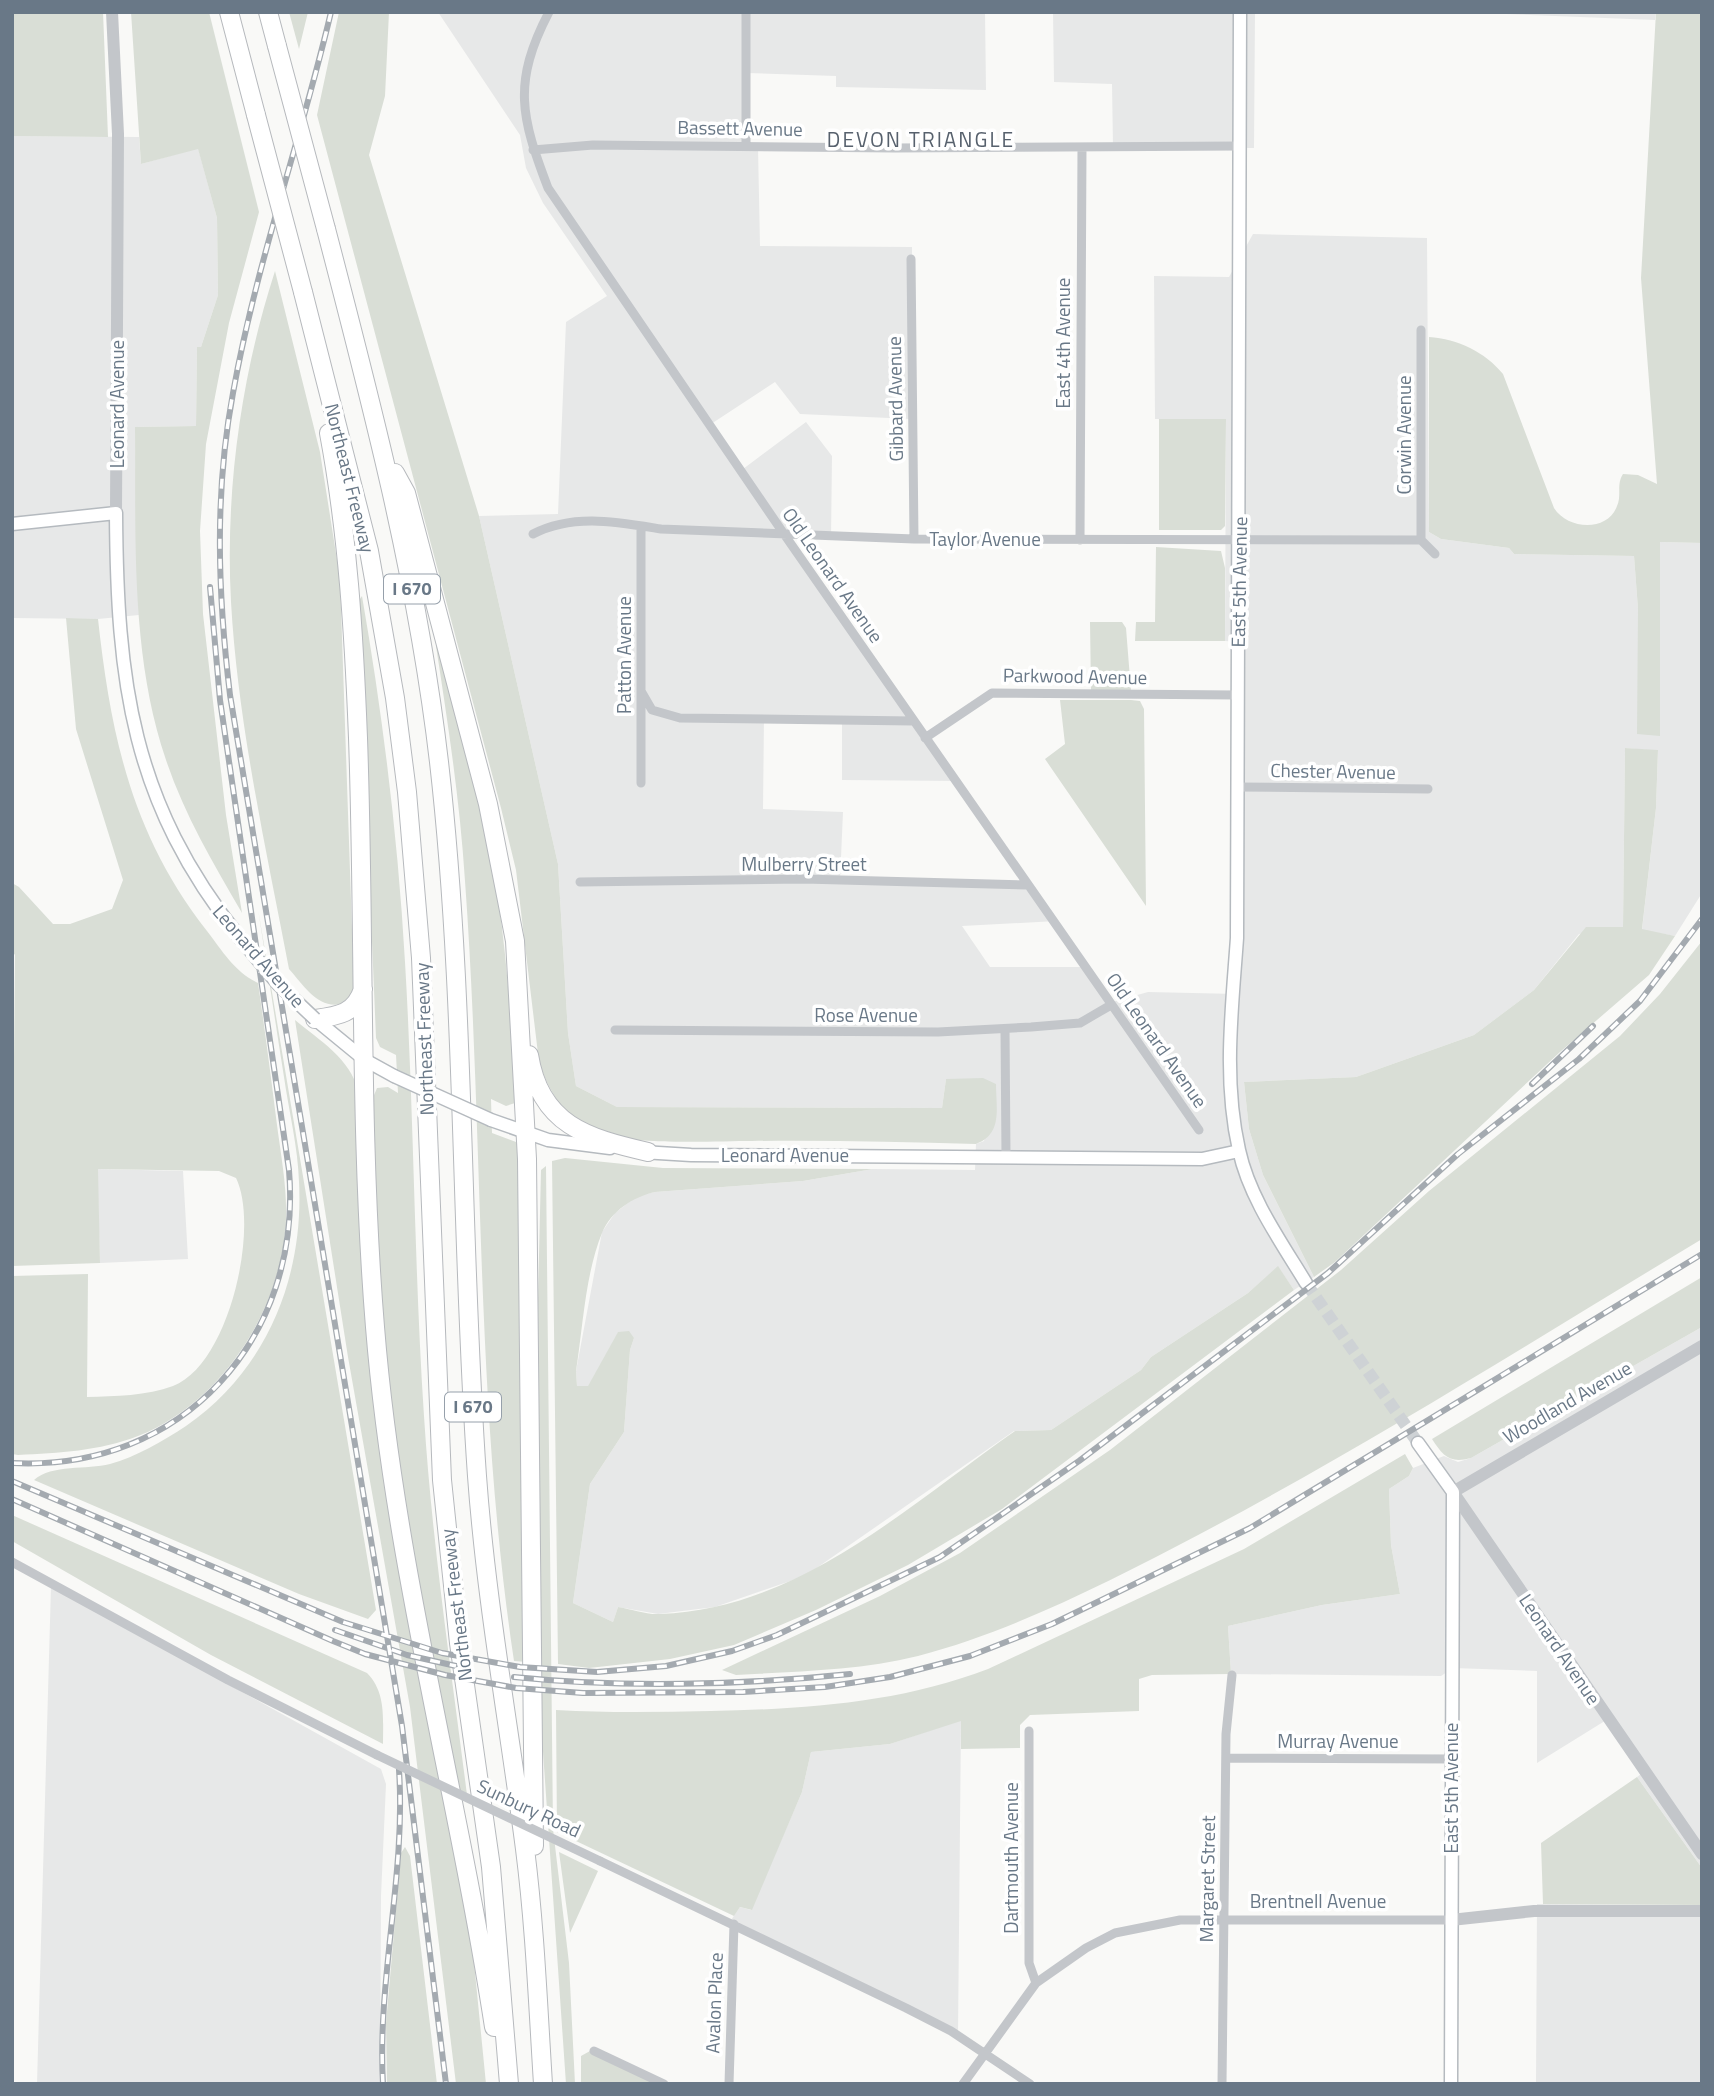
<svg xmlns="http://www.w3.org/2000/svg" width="1714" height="2096" font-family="'Titillium Web',sans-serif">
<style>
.built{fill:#e7e8e8}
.green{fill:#d9ded6}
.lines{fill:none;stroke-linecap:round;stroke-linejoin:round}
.secondary-tunnel{stroke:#ced2d5;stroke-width:12;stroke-dasharray:12 6;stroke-linecap:butt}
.secondary-casing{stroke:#b5babf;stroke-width:15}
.motorway-casing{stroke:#b6b9bd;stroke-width:20}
.minor{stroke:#c3c6ca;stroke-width:9}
.tertiary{stroke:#c3c6ca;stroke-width:12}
.secondary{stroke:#fff;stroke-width:12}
.motorway{stroke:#fff;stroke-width:18}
.rail-casing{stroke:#a4aab0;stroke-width:6}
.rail{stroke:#fff;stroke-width:3.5;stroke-dasharray:10;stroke-linecap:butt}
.secondary-bridge-casing{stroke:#b5babf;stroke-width:15;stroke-linecap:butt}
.motorway-bridge-casing{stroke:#b6b9bd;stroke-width:20;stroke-linecap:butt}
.minor-bridge{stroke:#c3c6ca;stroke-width:9}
.secondary-bridge{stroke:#fff;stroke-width:12}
.motorway-bridge{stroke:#fff;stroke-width:18}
.labels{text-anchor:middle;stroke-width:7;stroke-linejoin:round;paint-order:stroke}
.shield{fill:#fff;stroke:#96a0ab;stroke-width:2}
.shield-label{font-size:18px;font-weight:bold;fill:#697887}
.street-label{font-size:19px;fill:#697887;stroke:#fff}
.neighbourhood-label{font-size:21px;letter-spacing:2px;fill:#57616d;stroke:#fff}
</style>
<rect width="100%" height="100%" fill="#f9f9f7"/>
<!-- built -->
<path class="built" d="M438,12H985L986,90L836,87V76L747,73V146L758,147L760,246L912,247L911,419L800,414L775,382L711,424L743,469L806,422L832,456L831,539H789L958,781L842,780V719L764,717L763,809L843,812L840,880L1027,883L1056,921L962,926L990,967H1085L1112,1002L1148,992L1237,994L1238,642L1225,641L1226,420L1155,419L1154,276L1229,277L1253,234L1427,238L1429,532L1441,539L1509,548L1514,554L1634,556L1638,609L1660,735V542L1702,543V893L1675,936L1642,930L1656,808L1658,751L1625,748L1623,927L1579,934L1534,990L1474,1035L1356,1077L1244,1082L1249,1129L1263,1175L1314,1277L1294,1290L1278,1267L1248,1293L1151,1357L1141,1370L1051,1430L1014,1431L805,1576L715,1607L658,1614L618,1607L613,1622L573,1603L590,1484L624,1432L630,1350L634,1338L618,1333L588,1387L577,1386L576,1371L602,1232L615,1213L637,1196L655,1192L803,1181L873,1169L975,1170L976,1144L984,1141L996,1084L946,1079L942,1108L617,1107L576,1086L568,1033L558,864L479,516L558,514L566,322L607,296L543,203L526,168L520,135Z
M1053,12H1255L1254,148L1113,147L1112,84L1054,82Z
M1454,12H1656L1655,20Z
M12,136L139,137L141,164L198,148L217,218L218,295L201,347L197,348L196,426L135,427L139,615L98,619L12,618Z
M97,1169L183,1171L188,1259L100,1263Z
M1702,1327V1868L1637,1777L1644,1772L1608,1719L1537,1763V1671L1453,1668L1441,1676L1231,1674L1228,1626L1322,1605L1400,1594L1391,1545L1389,1489L1409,1476L1413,1468L1444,1456L1458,1462L1471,1458Z
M51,1586L381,1769L386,1784L381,1896L380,2084H37Z
M961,1720L958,2035L729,1923L740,1907L751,1910L802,1792L811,1752L890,1744Z
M1537,1904L1702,1905V2084H1536Z"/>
<!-- green -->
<path class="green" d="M12,12H103L108,137L12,136Z
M131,12H209L259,212L229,323L206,444L200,531L203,614L226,815L242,913C213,863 184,814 166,760C130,654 136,537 135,427L196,426L197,347H201L218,295L217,218L198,149L141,164Z
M289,12H308L299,49Z
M339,12H389L385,96L369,155L479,516L558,864L568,1033L576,1086L617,1107L942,1108L946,1079L983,1078L996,1084C996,1108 1003,1134 976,1144C901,1142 827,1140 752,1141C713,1141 627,1146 593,1131C565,1120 548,1089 539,1062L516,870L501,808L317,115Z
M1656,12H1702V543L1660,542V736L1637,734L1638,609L1634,556L1514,554L1509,548L1441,539L1429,532V337C1458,339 1485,352 1503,374L1554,508C1568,530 1608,532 1617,506C1622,495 1616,485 1623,474L1638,475L1657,484L1641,278Z
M275,271L320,452L340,579L354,988L348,1002C320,1013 306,988 289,969C266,848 238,725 231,602C225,491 241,376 275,271Z
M1159,419H1226L1225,526L1221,530H1159Z
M1156,547L1221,551L1225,568V641H1135L1136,622H1155Z
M362,596C383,717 398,839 405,962C414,1113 414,1265 424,1416C432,1543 451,1668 467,1795H461L409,1547L383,1344L372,1100L377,1088L388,1087L398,1093L396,1055L380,1047L376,1038L358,602Z
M66,618L98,619C111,737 132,835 207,931C223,952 235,972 258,983C265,1030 271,1078 277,1125C282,1163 290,1202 284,1241C273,1322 216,1405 138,1436C99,1451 59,1453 18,1455L12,1454V1276L88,1274L87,1397C115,1396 147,1396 173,1386C229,1365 260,1227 236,1178L219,1171L98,1169L100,1263L12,1266L15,955L12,951V883L19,887L53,924H70L112,909L123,880L76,729Z
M1090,622H1122L1126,628L1131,691L1091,690Z
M441,645C461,729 484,814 498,899C508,964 511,1030 516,1095L515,1103L506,1106L491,1099L492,1133L516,1142L520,1148L527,1662L514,1661C475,1403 484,1141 465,881C460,802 448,724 436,646Z
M1060,700H1131L1140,701L1144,709L1146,906L1045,759L1065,744Z
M1625,748L1658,750L1656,808L1642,929L1675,936L1649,975L1560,1052L1335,1262L1314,1277L1263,1175L1249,1129L1244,1082L1356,1077L1474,1035L1534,990L1586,927H1623Z
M258,909L376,1610L368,1619L299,1594L34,1480C52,1464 87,1470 110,1464C136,1457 163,1441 186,1426C266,1371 304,1278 299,1182C298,1147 289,1112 284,1077C275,1021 267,965 258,909Z
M1702,941V1239C1536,1339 1372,1443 1200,1534C1110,1581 1016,1630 918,1656C859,1671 797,1671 736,1675L722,1670L880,1596L960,1553L1110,1450L1341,1270L1429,1191L1620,1036L1660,994Z
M295,1020C319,1040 351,1059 358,1091L360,1245L378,1436L406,1604L472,1942L486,2084H456L410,1707L348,1357Z
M565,1158L663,1168L873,1169L803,1181L655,1192C633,1197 611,1211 602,1233C585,1275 583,1327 576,1371L577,1386H588L618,1332L629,1331L634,1338L630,1350L624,1432L590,1484L573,1603L613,1622L618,1607C631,1609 647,1615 660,1614C797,1610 908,1506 1015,1431L1051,1430L1141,1370L1151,1357L1248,1293L1278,1266L1294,1290L1002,1509L908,1565L816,1610L734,1645L670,1659L589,1668L558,1664L552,1161Z
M546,1166L553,1829L569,1963L575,2084H566L541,1723L538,1298L541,1170Z
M1702,1277V1327L1471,1458C1450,1464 1443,1456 1432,1439Z
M1405,1454L1413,1468L1409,1476L1389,1489L1391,1545L1400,1594L1322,1605L1228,1626L1231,1674L1152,1675L1139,1679V1711L1030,1715L1020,1725V1748L961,1749V1721L890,1744L811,1752L802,1792L752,1910L740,1907L734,1916L557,1832L556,1710C608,1713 659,1712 711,1711C806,1709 899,1703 988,1669L1244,1549Z
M12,1515L367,1673C386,1692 383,1718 383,1744L211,1655L12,1541Z
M1637,1777L1702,1868V1905L1543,1904L1541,1843Z
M405,1847L410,1856L437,2084H387L386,2023L401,1853Z
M559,1852L598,1871L570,1933Z
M590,2051L658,2084H581V2056Z"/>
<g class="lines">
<!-- secondary-tunnel -->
<path class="secondary-tunnel" d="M1306,1283L1418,1443"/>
<!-- secondary casing -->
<g class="secondary-casing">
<path id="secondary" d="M1240,12L1237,938C1232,1009 1223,1079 1239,1150C1249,1197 1281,1242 1306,1283
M12,524L116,513C117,681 131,802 240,938
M315,1019L365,1060L394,1076
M491,1120L548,1140L610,1148
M642,1152L691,1155L1202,1159L1239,1151
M1418,1443L1453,1492L1451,2084"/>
</g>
<!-- motorway casing -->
<g class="motorway-casing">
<path id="motorway" d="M229,12L256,115
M268,12L277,46
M326,229C372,405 418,581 439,762C466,999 460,1238 477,1476C486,1601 509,1725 525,1849C535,1927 538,2006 543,2084
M303,292L369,551L395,698L407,792L421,958L442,1480L459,1643L491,1867L509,2084
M329,433C348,535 354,636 358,738C365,935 359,1132 375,1327C394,1564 458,1793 494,2027
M395,473L406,493L488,804L515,941L527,1159L534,1846
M315,1019C338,1016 355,1014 363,989
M529,1055C540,1125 587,1138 648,1152"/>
</g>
<!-- minor -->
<path class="minor" d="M549,12C512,83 521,117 548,188L784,534L1199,1130
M746,12V145
M533,150L593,145L895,148L1240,146
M911,259L914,539
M1421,330V540
M533,534C573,513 618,522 661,529L914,539L1421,540L1435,554
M1080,540L1082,147
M641,691L652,710L680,718L913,721
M925,738L992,693L1237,695
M641,783V526
M1237,787L1428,789
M580,882L804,879L1028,885
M1005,1029L1006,1156
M615,1030L938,1032L1031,1027L1080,1023L1111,1005
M12,1562L228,1680L377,1755
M1029,1731V1963L1036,1983
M1226,1758L1451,1759
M600,1861L906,2008L951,2031L1030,2084
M594,2051L664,2084
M729,2084L734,1924
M963,2084L1036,1983L1086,1948L1115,1933L1180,1920H1451
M1222,2084L1226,1734L1232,1675"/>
<!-- tertiary -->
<path class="tertiary" d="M112,12L118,134L116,513
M1702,1346L1453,1492L1702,1854
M1451,1920L1534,1911H1702"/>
<!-- secondary -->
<use href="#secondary" class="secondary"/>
<!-- motorway -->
<use href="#motorway" class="motorway"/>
<!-- rail casing -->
<g class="rail-casing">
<path id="rail" d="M331,12C301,140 256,264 233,393C214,494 218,595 230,695L402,1726L446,2084
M1532,1084L1593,1026
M12,1463C183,1472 303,1337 289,1170L220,700L210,587
M12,1481L343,1622L442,1653L520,1667L597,1672L666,1666L732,1651L777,1635L940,1557L1079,1461L1328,1273L1458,1154L1579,1059L1640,1001L1702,919
M12,1499L333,1641L365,1654L445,1675L516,1688L583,1693L743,1692L825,1687L890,1677L970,1656L1052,1624L1250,1528L1702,1254
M335,1630L407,1655L456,1666
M514,1677C621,1688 743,1685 850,1674
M383,2084C377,1979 406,1874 399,1770"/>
</g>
<!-- rail -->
<use href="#rail" class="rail"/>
<!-- secondary-bridge casing -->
<g class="secondary-bridge-casing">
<path id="secondary-bridge" d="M240,938L278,984L315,1019
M394,1076L491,1120"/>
</g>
<!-- motorway-bridge casing -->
<g class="motorway-bridge-casing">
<path id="motorway-bridge" d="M277,46L326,229
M256,115L303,292"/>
</g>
<!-- minor-bridge -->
<path class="minor-bridge" d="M377,1755L600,1861"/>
<!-- secondary-bridge -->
<use href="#secondary-bridge" class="secondary-bridge"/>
<!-- motorway-bridge -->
<use href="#motorway-bridge" class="motorway-bridge"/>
</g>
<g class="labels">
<!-- shield labels -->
<g class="shield">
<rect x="384" y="574.5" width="56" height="29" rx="5"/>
<rect x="445" y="1392.5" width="56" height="29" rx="5"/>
</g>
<g class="shield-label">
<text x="412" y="595">I 670</text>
<text x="473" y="1413">I 670</text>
</g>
<!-- street labels -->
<g class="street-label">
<text transform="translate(740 128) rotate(1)" y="7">Bassett Avenue</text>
<text transform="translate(1063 343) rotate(-90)" y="7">East 4th Avenue</text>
<text transform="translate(895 399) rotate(-91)" y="7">Gibbard Avenue</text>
<text transform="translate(117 404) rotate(-90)" y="7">Leonard Avenue</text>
<text transform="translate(1404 435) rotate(-90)" y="7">Corwin Avenue</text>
<text transform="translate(350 478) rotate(76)" y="7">Northeast Freeway</text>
<text x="985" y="546">Taylor Avenue</text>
<text transform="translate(833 575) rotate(55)" y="7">Old Leonard Avenue</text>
<text transform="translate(1239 582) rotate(-89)" y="7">East 5th Avenue</text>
<text transform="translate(624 655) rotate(-90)" y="7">Patton Avenue</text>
<text transform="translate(1075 676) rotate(1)" y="7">Parkwood Avenue</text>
<text transform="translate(1333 771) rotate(1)" y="7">Chester Avenue</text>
<text x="804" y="871">Mulberry Street</text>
<text transform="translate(259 956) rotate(49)" y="7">Leonard Avenue</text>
<text x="866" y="1022">Rose Avenue</text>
<text transform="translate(424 1039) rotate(-92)" y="7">Northeast Freeway</text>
<text transform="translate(1157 1040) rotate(55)" y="7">Old Leonard Avenue</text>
<text x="785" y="1162">Leonard Avenue</text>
<text transform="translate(1567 1402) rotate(-30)" y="7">Woodland Avenue</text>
<text transform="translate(456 1605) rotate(-97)" y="7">Northeast Freeway</text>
<text transform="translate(1560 1649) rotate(56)" y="7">Leonard Avenue</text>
<text x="1338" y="1748">Murray Avenue</text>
<text transform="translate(1451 1788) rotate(-90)" y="7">East 5th Avenue</text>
<text transform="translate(529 1808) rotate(25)" y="7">Sunbury Road</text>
<text transform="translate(1011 1858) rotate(-90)" y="7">Dartmouth Avenue</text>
<text transform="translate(1207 1879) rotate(-89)" y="7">Margaret Street</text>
<text x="1318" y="1908">Brentnell Avenue</text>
<text transform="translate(714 2003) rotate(-88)" y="7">Avalon Place</text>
</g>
<!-- neighbourhood labels -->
<g class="neighbourhood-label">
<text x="921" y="147">DEVON TRIANGLE</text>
</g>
</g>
<!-- border -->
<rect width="1714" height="2096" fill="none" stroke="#697887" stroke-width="28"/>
</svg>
